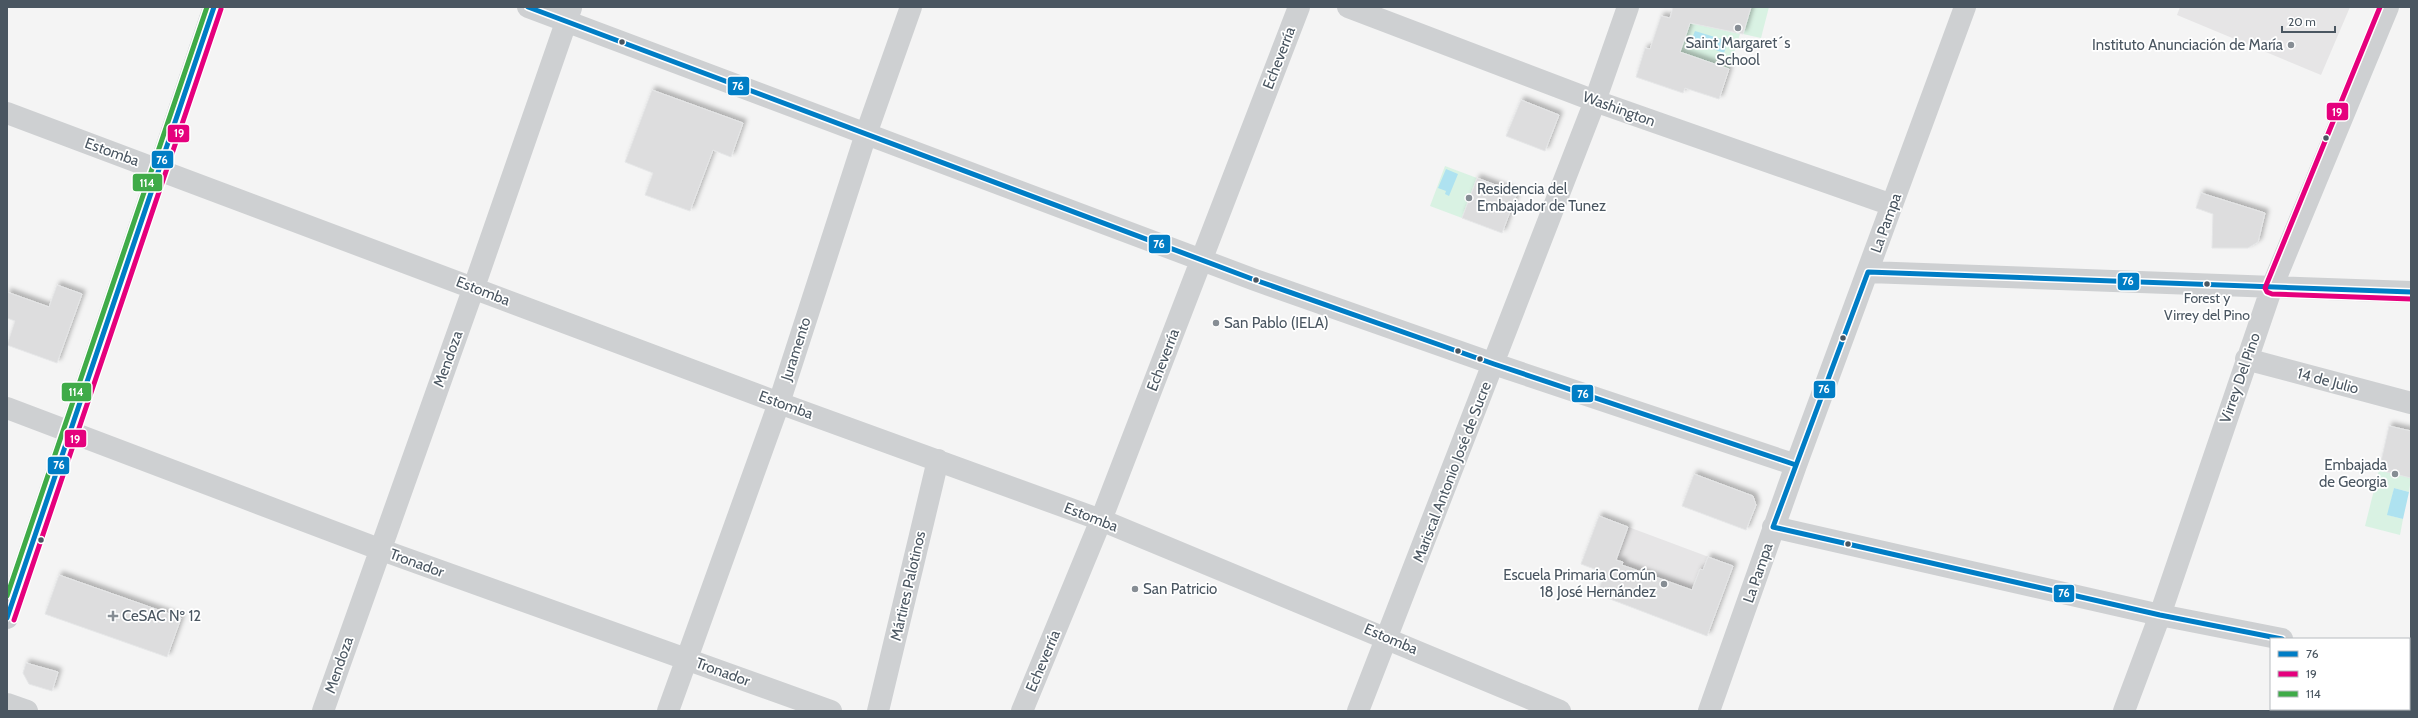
<svg xmlns="http://www.w3.org/2000/svg" width="2418" height="718" font-family="Cabin,sans-serif">
<style>
.education{fill:#e6e5e6}
.green{fill:#d9f2e3}
.water{fill:#aee2f0}
.building{fill:#ddddde;stroke:#e5e6e7;filter:url(#shadow)}
.lines{fill:none;stroke-linecap:round;stroke-linejoin:round}
.minor{stroke:#ced0d2;stroke-width:22}
.major{stroke:#caced1;stroke-width:22}
.bus-1-casing{stroke:#fff;stroke-width:8}
.bus-2-casing{stroke:#fff;stroke-width:8}
.bus-3-casing{stroke:#fff;stroke-width:8}
.bus-1{stroke:#007dc5;stroke-width:5}
.bus-2{stroke:#e5007d;stroke-width:5}
.bus-3{stroke:#3fab48;stroke-width:5}
.poi-dot{fill:#868d94;stroke:#fff;stroke-width:1.5}
.bus-dot{fill:#4a5661;stroke:#fff;stroke-width:1.5}
.labels{text-anchor:middle;stroke-width:3.5;stroke-linejoin:round;paint-order:stroke}
.bus-label{font-size:14px;fill:#4a5661;stroke:#fff}
.poi-label{font-size:15px;fill:#4a5661;stroke:#fff;text-anchor:start}
.street-label{font-size:15px;fill:#4a5661;stroke:#fff}
.line-badge{stroke:#fff;stroke-width:1.5}
.badge-label{font-size:11px;text-anchor:middle;font-weight:bold;fill:#fff}
</style>
<defs>
<filter id="shadow"><feDropShadow dx="3.5" dy="-3.5" stdDeviation="2" flood-color="#0004"/></filter>
</defs>
<rect width="100%" height="100%" fill="#f4f4f4"/>
<!-- education -->
<path class="education" d="M2180,7H2350L2321,75L2177,15Z
M1599,516L1733,566L1707,636L1597,594L1605,573L1581,564Z"/>
<!-- green -->
<path class="green" d="M1751,7H1769L1761,38L1743,34Z
M1687,22L1740,34L1729,69L1680,52Z
M1445,166L1477,178L1462,218L1430,206Z
M2379,470L2411,478L2409,492L2394,488L2388,515L2403,519L2400,535L2365,526Z"/>
<!-- water -->
<path class="water" d="M1695,31L1728,41L1724,53L1691,41Z
M1446,169L1458,174L1449,196L1445,194L1446,191L1438,188Z
M2394,488L2409,492L2403,519L2387,515Z"/>
<!-- building -->
<path class="building" d="M1673,7H1751L1743,34L1690,23L1680,52L1729,69L1719,99L1685,88L1683,93L1636,77L1645,48L1650,49L1661,16L1670,18Z
M652,90L743,123L731,157L713,150L690,211L645,195L653,173L625,162Z
M1521,100L1559,115L1545,151L1506,136Z
M1477,178L1517,193L1502,233L1462,218Z
M2201,193L2265,213L2258,242L2248,248H2212L2213,214L2196,208Z
M57,285L82,294L57,363L7,345L15,321L7,318V292L49,307Z
M2389,426L2411,431V478L2379,470Z
M1694,474L1753,496L1756,505L1746,530L1682,506Z
M1599,516L1628,527L1616,560L1623,562L1622,565L1692,590L1700,569L1703,570L1708,557L1733,566L1707,636L1597,594L1605,573L1581,564Z
M59,575L181,618L167,657L45,614Z
M26,663L58,672L52,691L29,684L23,673Z"/>
<g class="lines">
<!-- minor -->
<path class="minor" d="M528,7L1255,280L1494,364L1796,465
M1348,7L1595,101L1892,205
M7,113L779,403L1101,520L1560,711
M1868,272L2411,292
M2246,359L2411,403
M7,408L379,549L831,711
M1773,527L2160,615L2282,639
M2409,664H2411
M7,704L27,711
M323,711L474,287L571,8
M668,711L779,403L866,134L911,7
M878,711L938,460
M1022,711L1101,520L1299,7
M1358,711L1595,101L1628,7
M1709,711L1796,465L1965,7
M2124,711L2160,615L2272,287L2388,7"/>
<!-- major -->
<path class="major" d="M7,618L214,7"/>
<!-- bus-1 casing -->
<g class="bus-1-casing">
<path id="bus-1" d="M528,7L1255,280L1494,364L1796,465
M7,618L214,7
M2282,639L2160,615L1773,527L1868,272L2411,292"/>
</g>
<!-- bus-2 casing -->
<g class="bus-2-casing">
<path id="bus-2" d="M2380,7L2265,288L2267,292L2272,294L2411,299
M14,620L221,9"/>
</g>
<!-- bus-3 casing -->
<g class="bus-3-casing">
<path id="bus-3" d="M7,596L207,7"/>
</g>
<!-- bus-1 -->
<use href="#bus-1" class="bus-1"/>
<!-- bus-2 -->
<use href="#bus-2" class="bus-2"/>
<!-- bus-3 -->
<use href="#bus-3" class="bus-3"/>
</g>
<!-- markers -->
<g class="poi-dot">
<circle cx="1738" cy="28" r="4"/>
<circle cx="2291" cy="45" r="4"/>
<circle cx="1469" cy="198" r="4"/>
<circle cx="1216" cy="323" r="4"/>
<circle cx="2395" cy="474" r="4"/>
<circle cx="1664" cy="584" r="4"/>
<circle cx="1135" cy="589" r="4"/>
<path d="M111 610h4v4h4v4h-4v4h-4v-4h-4v-4h4z"/>
</g>
<g class="bus-dot">
<circle cx="622" cy="42" r="3.5"/>
<circle cx="2326" cy="138" r="3.5"/>
<circle cx="1256" cy="280" r="3.5"/>
<circle cx="2207" cy="284" r="3.5"/>
<circle cx="1843" cy="338" r="3.5"/>
<circle cx="1458" cy="351" r="3.5"/>
<circle cx="1480" cy="359" r="3.5"/>
<circle cx="41" cy="540" r="3.5"/>
<circle cx="1848" cy="544" r="3.5"/>
</g>
<g class="labels">
<!-- bus labels -->
<g class="bus-label">
<text x="2207" y="303">Forest y<tspan x="2207" dy="17">Virrey del Pino</tspan></text>
</g>
<!-- poi labels -->
<g class="poi-label">
<text x="1738" y="48" text-anchor="middle">Saint Margaret´s<tspan x="1738" dy="17">School</tspan></text>
<text x="2283" y="50" text-anchor="end">Instituto Anunciación de María</text>
<text x="1477" y="194">Residencia del<tspan x="1477" dy="17">Embajador de Tunez</tspan></text>
<text x="1224" y="328">San Pablo (IELA)</text>
<text x="2387" y="470" text-anchor="end">Embajada<tspan x="2387" dy="17">de Georgia</tspan></text>
<text x="1656" y="580" text-anchor="end">Escuela Primaria Común<tspan x="1656" dy="17">18 José Hernández</tspan></text>
<text x="1143" y="594">San Patricio</text>
<text x="122" y="621">CeSAC Nº 12</text>
</g>
<!-- street labels -->
<g class="street-label">
<text transform="translate(1279 58) rotate(-69)" y="5">Echeverría</text>
<text transform="translate(1619 109) rotate(20)" y="5">Washington</text>
<text transform="translate(112 152) rotate(20)" y="5">Estomba</text>
<text transform="translate(1886 223) rotate(-70)" y="5">La Pampa</text>
<text transform="translate(483 291) rotate(21)" y="5">Estomba</text>
<text transform="translate(796 349) rotate(-72)" y="5">Juramento</text>
<text transform="translate(448 359) rotate(-70)" y="5">Mendoza</text>
<text transform="translate(1163 360) rotate(-69)" y="5">Echeverría</text>
<text transform="translate(2240 378) rotate(-71)" y="5">Virrey Del Pino</text>
<text transform="translate(2328 381) rotate(15)" y="5">14 de Julio</text>
<text transform="translate(786 405) rotate(20)" y="5">Estomba</text>
<text transform="translate(1452 472) rotate(-69)" y="5">Mariscal Antonio José de Sucre</text>
<text transform="translate(1091 517) rotate(21)" y="5">Estomba</text>
<text transform="translate(417 563) rotate(20)" y="5">Tronador</text>
<text transform="translate(1758 573) rotate(-71)" y="5">La Pampa</text>
<text transform="translate(908 586) rotate(-77)" y="5">Mártires Palotinos</text>
<text transform="translate(1391 639) rotate(23)" y="5">Estomba</text>
<text transform="translate(1043 661) rotate(-67)" y="5">Echeverría</text>
<text transform="translate(339 665) rotate(-71)" y="5">Mendoza</text>
<text transform="translate(723 672) rotate(20)" y="5">Tronador</text>
</g>
</g>
<g class="line-badge">
<rect x="727" y="76" width="23" height="20" rx="4" fill="#007dc5"/>
<rect x="2326" y="102" width="23" height="19" rx="4" fill="#e5007d"/>
<rect x="167" y="124" width="23" height="19" rx="4" fill="#e5007d"/>
<rect x="151" y="150" width="23" height="19" rx="4" fill="#007dc5"/>
<rect x="132" y="173" width="31" height="19" rx="4" fill="#3fab48"/>
<rect x="1148" y="234" width="23" height="20" rx="4" fill="#007dc5"/>
<rect x="2117" y="272" width="23" height="19" rx="4" fill="#007dc5"/>
<rect x="1813" y="380" width="23" height="19" rx="4" fill="#007dc5"/>
<rect x="61" y="382" width="31" height="20" rx="4" fill="#3fab48"/>
<rect x="1571" y="384" width="23" height="19" rx="4" fill="#007dc5"/>
<rect x="64" y="429" width="23" height="19" rx="4" fill="#e5007d"/>
<rect x="47" y="456" width="23" height="19" rx="4" fill="#007dc5"/>
<rect x="2053" y="584" width="22" height="19" rx="4" fill="#007dc5"/>
</g>
<g class="badge-label">
<text x="738" y="90">76</text>
<text x="2337" y="116">19</text>
<text x="179" y="137">19</text>
<text x="162" y="164">76</text>
<text x="147" y="187">114</text>
<text x="1159" y="248">76</text>
<text x="2128" y="285">76</text>
<text x="1824" y="393">76</text>
<text x="76" y="396">114</text>
<text x="1583" y="398">76</text>
<text x="75" y="443">19</text>
<text x="59" y="469">76</text>
<text x="2064" y="597">76</text>
</g>
<!-- border -->
<rect width="2418" height="718" fill="none" stroke="#4a5661" stroke-width="16"/>
<!-- legend -->
<rect x="2270" y="638" width="140" height="72" fill="#ffffff" stroke="#b7bbc0"/>
<rect x="2278" y="651" width="20" height="6" fill="#007dc5" stroke="#b7bbc0"/>
<text x="2306" y="658" font-size="12" fill="#4a5661">76</text>
<rect x="2278" y="671" width="20" height="6" fill="#e5007d" stroke="#b7bbc0"/>
<text x="2306" y="678" font-size="12" fill="#4a5661">19</text>
<rect x="2278" y="691" width="20" height="6" fill="#3fab48" stroke="#b7bbc0"/>
<text x="2306" y="698" font-size="12" fill="#4a5661">114</text>
<!-- scale -->
<path d="M2282 26v6h53v-6" fill="none" stroke="#4a5661" stroke-width="2"/>
<text x="2288" y="26" font-size="12" fill="#4a5661" stroke="#ffffff" stroke-width="3" paint-order="stroke">20 m</text>
</svg>
